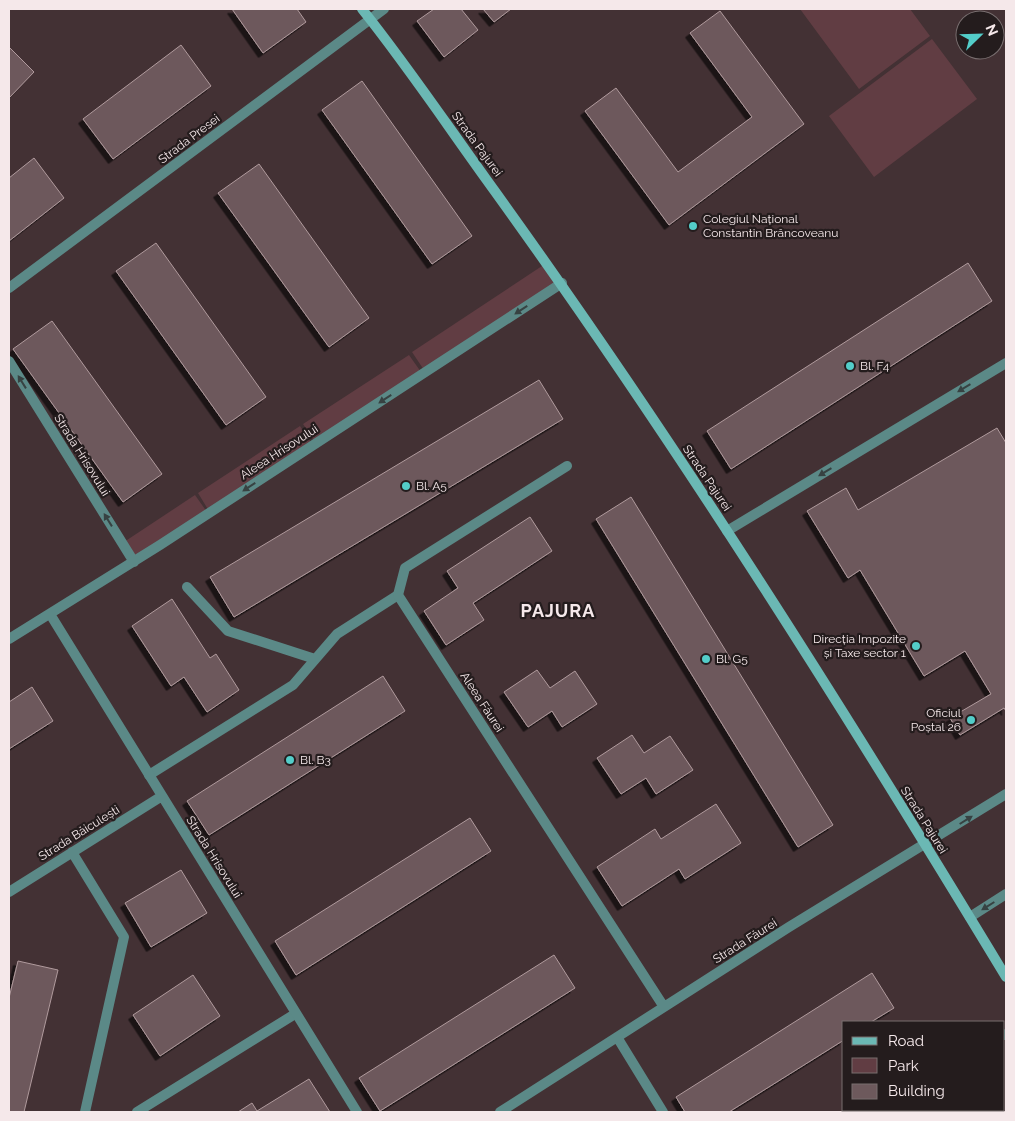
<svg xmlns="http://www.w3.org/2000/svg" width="1015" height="1121" font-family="Raleway,sans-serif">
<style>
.green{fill:#613d43}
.building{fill:#6d595c;stroke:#b09a9d;filter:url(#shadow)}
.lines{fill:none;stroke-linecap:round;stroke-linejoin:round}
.lane{stroke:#5b8987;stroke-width:10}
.street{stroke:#5b8987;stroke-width:10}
.secondary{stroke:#6bb8b4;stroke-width:10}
.oneway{fill:#374242}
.poi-dot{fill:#53cdc9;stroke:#241c1d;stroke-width:2}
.labels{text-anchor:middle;stroke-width:4.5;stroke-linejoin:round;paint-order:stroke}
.street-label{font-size:12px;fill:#f5e8ea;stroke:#241c1d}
.poi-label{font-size:12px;fill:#f5e8ea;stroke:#241c1d;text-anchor:start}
.district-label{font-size:18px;font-weight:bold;letter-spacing:1px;fill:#f5e8ea;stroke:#241c1d}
</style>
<defs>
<filter id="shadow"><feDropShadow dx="-4.5" dy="4.5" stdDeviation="0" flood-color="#0009"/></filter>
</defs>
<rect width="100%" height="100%" fill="#433134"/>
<!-- green -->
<path class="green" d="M800,9H910L930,36L859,89Z
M932,39L977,99L874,177L829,116Z
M545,264L558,283L424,370L412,352Z
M409,355L421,372L315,442L303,424Z
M300,426L312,444L209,511L198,493Z
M195,495L207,512L135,559L124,542Z"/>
<!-- building -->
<path class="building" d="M232,9H297L306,22L263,53Z
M434,9H461L478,30L444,57L417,21Z
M483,9H511L494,22Z
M720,11L804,124L669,225L585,111L616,88L678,172L752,117L690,33Z
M181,45L211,86L113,159L83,119Z
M9,47L34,72L9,98Z
M362,81L472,236L432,264L322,110Z
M34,158L64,198L9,241V178Z
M259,164L369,318L329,347L218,193Z
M156,243L266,397L226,425L116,271Z
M968,263L992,301L731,469L707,431Z
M52,321L162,474L123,502L13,349Z
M539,380L563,419L234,617L210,577Z
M997,428L1006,443V711L1004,708L960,735L950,718L991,694L965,651L924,676L860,570L848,578L807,511L846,488L858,510Z
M631,497L833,825L798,847L596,519Z
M530,517L552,551L473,603L484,620L446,645L424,611L458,588L447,571Z
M172,599L210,658L216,654L239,690L207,712L184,677L171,686L132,626Z
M537,670L550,688L575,671L597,704L562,727L552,711L528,727L504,692Z
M383,676L405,711L209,835L187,801Z
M32,687L53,721L9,749V702Z
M632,735L644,753L670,736L693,770L656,794L646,778L621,794L597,758Z
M716,804L741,843L685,879L679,869L622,906L597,867L655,829L661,839Z
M470,818L491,851L296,975L275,941Z
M181,870L207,913L151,947L125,903Z
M554,955L575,988L380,1111L359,1078Z
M18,961L58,970L24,1112H9V998Z
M872,973L894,1008L871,1022H844V1040L729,1112H685L676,1097Z
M193,975L220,1016L160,1056L133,1015Z
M309,1079L330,1112H238L252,1103L257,1111Z"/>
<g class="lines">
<!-- lane -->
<path class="lane" d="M187,587L228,631L315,659
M149,775L293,685L337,634L398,595
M1004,1035L1006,1034
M137,1112L295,1014
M880,1112L884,1110"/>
<!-- street -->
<path class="street" d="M9,288L384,9
M9,361L134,562
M567,466L405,568L398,595L664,1007
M727,531L1006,363
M50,614L357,1112
M9,639L160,545L562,283
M72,852L124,937L85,1112
M9,892L162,796
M970,917L1006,894
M617,1037L663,1112
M500,1112L789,927L1006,794"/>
<!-- secondary -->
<path class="secondary" d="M362,9C406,64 445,122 486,179C672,436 842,706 1006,977"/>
</g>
<!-- one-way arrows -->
<defs><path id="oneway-solid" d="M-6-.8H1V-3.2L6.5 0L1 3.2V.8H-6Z" transform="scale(1.25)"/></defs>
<g class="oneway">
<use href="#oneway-solid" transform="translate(521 310) rotate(147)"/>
<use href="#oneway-solid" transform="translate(22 382) rotate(-122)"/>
<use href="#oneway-solid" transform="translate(964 388) rotate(149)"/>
<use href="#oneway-solid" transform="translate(385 399) rotate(147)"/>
<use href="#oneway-solid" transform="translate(825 472) rotate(149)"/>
<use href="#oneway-solid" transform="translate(249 487) rotate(147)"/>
<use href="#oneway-solid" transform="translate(108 520) rotate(-122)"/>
<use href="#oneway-solid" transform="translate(966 820) rotate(-32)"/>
<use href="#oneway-solid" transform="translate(988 906) rotate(148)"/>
</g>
<!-- markers -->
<g class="poi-dot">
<circle cx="693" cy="226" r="5"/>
<circle cx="850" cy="366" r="5"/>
<circle cx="406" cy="486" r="5"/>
<circle cx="916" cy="646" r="5"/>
<circle cx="706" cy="659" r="5"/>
<circle cx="971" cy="720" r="5"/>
<circle cx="290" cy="760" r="5"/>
</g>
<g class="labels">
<!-- street labels -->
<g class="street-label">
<text transform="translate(189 139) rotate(-37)" y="4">Strada Presei</text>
<text transform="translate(477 144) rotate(54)" y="4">Strada Pajurei</text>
<text transform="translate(279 452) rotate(-33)" y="4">Aleea Hrisovului</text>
<text transform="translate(82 455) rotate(58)" y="4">Strada Hrisovului</text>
<text transform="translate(707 478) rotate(56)" y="4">Strada Pajurei</text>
<text transform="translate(482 702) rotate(57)" y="4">Aleea Făurei</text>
<text transform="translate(924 820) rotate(58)" y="4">Strada Pajurei</text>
<text transform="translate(79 833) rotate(-32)" y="4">Strada Băiculești</text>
<text transform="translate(214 857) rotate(58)" y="4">Strada Hrisovului</text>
<text transform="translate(745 941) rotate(-32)" y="4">Strada Făurei</text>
</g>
<!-- poi labels -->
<g class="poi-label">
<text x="703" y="223">Colegiul Național<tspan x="703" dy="14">Constantin Brâncoveanu</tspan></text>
<text x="860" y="370">Bl. F4</text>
<text x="416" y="490">Bl. A5</text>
<text x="906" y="643" text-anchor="end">Direcția Impozite<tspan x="906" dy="14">și Taxe sector 1</tspan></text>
<text x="716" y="663">Bl. G5</text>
<text x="961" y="717" text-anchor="end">Oficiul<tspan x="961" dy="14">Poștal 26</tspan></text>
<text x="300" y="764">Bl. B3</text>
</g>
<!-- district labels -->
<g class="district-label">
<text x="558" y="617">PAJURA</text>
</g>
</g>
<!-- border -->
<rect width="1015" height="1121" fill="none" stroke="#f5e8ea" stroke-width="20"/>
<!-- legend -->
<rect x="842" y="1021" width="162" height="90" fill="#241c1d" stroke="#786e6f"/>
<rect x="852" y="1037" width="25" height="8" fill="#6bb8b4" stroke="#786e6f"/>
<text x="888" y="1046" font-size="15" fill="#f5e8ea">Road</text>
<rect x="852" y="1058" width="25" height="15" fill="#613d43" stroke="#786e6f"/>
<text x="888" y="1071" font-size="15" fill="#f5e8ea">Park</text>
<rect x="852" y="1084" width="25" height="15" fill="#6d595c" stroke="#786e6f"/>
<text x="888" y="1096" font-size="15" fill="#f5e8ea">Building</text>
<!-- north arrow -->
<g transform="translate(980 35) rotate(67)"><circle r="24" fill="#241c1d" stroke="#786e6f"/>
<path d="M0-4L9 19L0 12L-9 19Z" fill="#53cdc9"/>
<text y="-8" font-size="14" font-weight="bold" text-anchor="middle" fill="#f5e8ea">N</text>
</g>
</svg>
